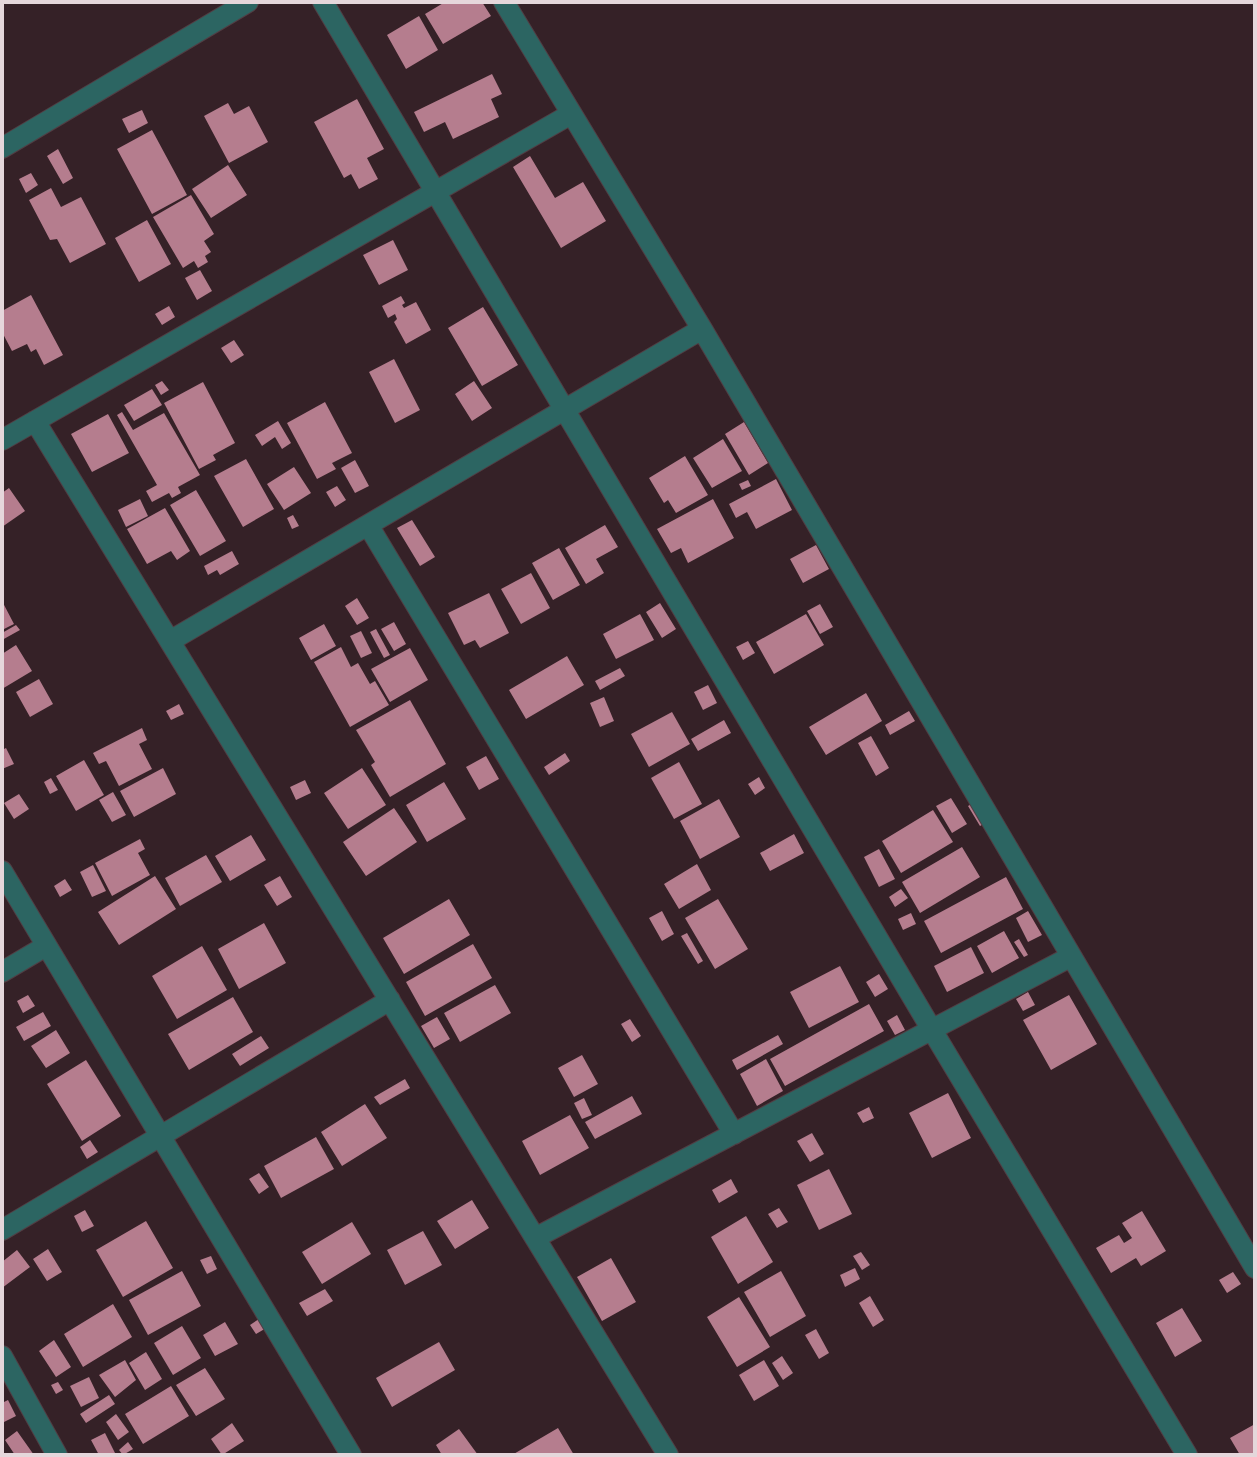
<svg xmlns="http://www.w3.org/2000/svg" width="1257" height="1457" font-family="Karla,sans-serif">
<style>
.building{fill:#b57d8e}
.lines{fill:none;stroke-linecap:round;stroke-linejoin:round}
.street-casing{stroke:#513e44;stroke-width:22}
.street{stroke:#2c6562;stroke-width:20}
</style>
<rect width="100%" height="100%" fill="#352127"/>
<!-- building -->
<path class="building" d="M445,2H482L491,16L443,44L425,14Z
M419,16L438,50L406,69L387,35Z
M492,74L502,94L491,99L499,117L453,139L445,122L424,132L414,112Z
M357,99L384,149L367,158L378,179L359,189L351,174L344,178L314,122Z
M228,103L234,114L249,106L268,142L229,163L204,116Z
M142,110L148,123L129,133L122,119Z
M152,130L187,195L152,214L117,149Z
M58,149L73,178L63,184L47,156Z
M530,156L555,198L583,182L606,221L561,248L513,167Z
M228,165L247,195L211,218L192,189Z
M31,173L38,185L26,193L19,179Z
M51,188L61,207L81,197L106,244L70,263L57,239L50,240L29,200Z
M191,195L214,234L204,241L211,252L205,256L208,262L198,268L194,261L183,268L153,217Z
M147,220L171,264L139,282L115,238Z
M393,240L408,270L379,285L363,255Z
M200,270L212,291L197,300L185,278Z
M31,295L63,355L44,365L36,349L31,352L27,344L12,351L2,332V311Z
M401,296L405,303L402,305L404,308L416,302L431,330L406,344L394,322L397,319L395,314L388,318L382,306Z
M169,306L175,317L162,325L155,314Z
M483,307L518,365L482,386L448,328Z
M234,340L244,355L231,363L221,348Z
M394,359L420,410L395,423L369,372Z
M162,381L169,390L161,395L155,385Z
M474,381L492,408L472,421L455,394Z
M203,382L235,443L213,455L216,460L199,469L164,403Z
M152,389L162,405L134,421L124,405Z
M325,402L352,453L332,463L336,469L317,479L287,423Z
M122,412L133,430L164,413L200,475L178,487L181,493L172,498L169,493L152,502L146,491L157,485L117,415Z
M108,414L129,453L92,472L71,434Z
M278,421L291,443L282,449L275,437L262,446L255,435Z
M744,422L768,463L749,475L725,434Z
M723,439L742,471L712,488L693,458Z
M685,456L708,495L676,513L668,500L664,503L649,478Z
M246,459L274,509L243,527L214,476Z
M355,460L369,486L355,493L341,468Z
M294,467L311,493L284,510L267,484Z
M776,479L792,510L756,529L747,512L736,518L729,504Z
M748,480L751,486L742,490L739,484Z
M337,486L346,500L335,507L326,492Z
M9,488L25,511L2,527V493Z
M196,490L226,541L200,556L170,505Z
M140,499L148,516L126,527L118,510Z
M713,499L734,538L688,563L681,548L671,553L657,529Z
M165,508L190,551L177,560L171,551L147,564L127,529Z
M293,515L299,526L292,529L287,518Z
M412,520L435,557L420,566L397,528Z
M605,525L618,547L596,559L604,573L586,584L565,548Z
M816,545L829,569L803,583L790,559Z
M559,548L580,585L553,600L532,563Z
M232,551L239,564L220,575L217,570L208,575L204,566Z
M531,573L550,608L521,624L501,589Z
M489,593L509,633L480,648L475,640L464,645L448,613Z
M357,598L369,618L357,625L345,606Z
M2,601L14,624L2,630Z
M660,603L676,629L662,638L646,612Z
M820,604L833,627L820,634L807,611Z
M640,614L654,640L616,659L603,634Z
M806,614L824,645L774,674L756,642Z
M394,622L406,644L394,651L381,629Z
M324,624L336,646L311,660L299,638Z
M16,625L20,630L2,640V633Z
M376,629L390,655L384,658L370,632Z
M361,631L372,653L361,658L350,636Z
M748,641L755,653L743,660L736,647Z
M16,645L32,671L2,689V654Z
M341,647L351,667L358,663L370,684L375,681L389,705L350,727L314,662Z
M410,648L428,680L390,702L371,669Z
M567,656L584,685L526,719L509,690Z
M620,668L625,676L600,690L595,681Z
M39,679L53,704L30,717L16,692Z
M708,685L717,703L703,710L694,692Z
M866,693L882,721L826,755L809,727Z
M604,697L614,721L600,727L590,703Z
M410,700L446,764L390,797L371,765L375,762L356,730Z
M179,704L184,714L171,720L166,711Z
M909,711L915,721L890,735L885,725Z
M672,712L690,744L649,767L631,734Z
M724,720L731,733L698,751L691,739Z
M142,728L147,740L139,744L152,769L119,786L106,761L99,764L93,753Z
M871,736L889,768L876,776L858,743Z
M6,748L14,764L2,769V750Z
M565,753L570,761L549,775L544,767Z
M486,756L499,779L479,790L466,767Z
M84,760L104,795L76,811L56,776Z
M679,762L702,804L674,819L651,778Z
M163,768L176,794L134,817L120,791Z
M362,768L386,805L348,829L324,793Z
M759,777L765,788L755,795L748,784Z
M51,778L58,790L50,794L44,782Z
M305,780L311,793L296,800L290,787Z
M444,782L466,819L427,842L406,805Z
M113,792L126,815L112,822L99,800Z
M19,794L29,809L14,819L4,803Z
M951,798L967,824L952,833L936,806Z
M719,799L740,837L700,859L680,821Z
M975,802L987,822L980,826L968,806Z
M394,808L417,842L366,876L343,842Z
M933,810L953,842L901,873L882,841Z
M794,834L804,853L770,871L760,853Z
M251,835L266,860L230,881L215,856Z
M140,839L145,849L138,853L150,875L112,896L95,863Z
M962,847L980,877L920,913L902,882Z
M879,849L895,879L879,887L864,857Z
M206,855L222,882L180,906L165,878Z
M697,864L711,890L679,909L664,884Z
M93,865L106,891L92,897L80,872Z
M155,876L176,909L119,945L98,912Z
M280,876L292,897L277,906L264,885Z
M1006,877L1023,909L941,953L924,921Z
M65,879L72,890L60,897L54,886Z
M901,889L908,898L895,907L889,897Z
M449,899L470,935L404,974L383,938Z
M718,899L748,949L715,969L685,918Z
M662,911L674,934L662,941L649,918Z
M1028,911L1042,935L1028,942L1016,918Z
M911,913L916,924L903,930L898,919Z
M264,923L286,963L239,989L218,949Z
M1004,931L1019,958L992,973L977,946Z
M687,933L703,961L698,964L681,936Z
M1019,939L1028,955L1024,957L1014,942Z
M473,944L492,978L425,1016L406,982Z
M202,946L227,990L177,1019L152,976Z
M971,947L984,973L947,992L934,966Z
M840,966L859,1002L809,1028L790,992Z
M879,974L888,989L875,997L866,982Z
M495,985L511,1013L460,1042L444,1013Z
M1028,992L1035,1005L1023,1011L1016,999Z
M28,995L35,1006L23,1013L17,1001Z
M1069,995L1097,1044L1051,1070L1023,1020Z
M233,997L253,1032L189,1070L168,1034Z
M869,1004L884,1031L785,1086L770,1059Z
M43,1012L51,1026L24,1041L16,1027Z
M897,1015L905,1030L895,1035L887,1021Z
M437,1017L450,1039L434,1048L421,1026Z
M630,1019L641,1036L632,1042L621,1024Z
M56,1030L70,1053L46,1068L31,1046Z
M778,1035L783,1044L737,1070L732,1060Z
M261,1036L269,1048L240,1066L232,1054Z
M582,1055L598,1084L574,1097L558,1068Z
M766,1059L783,1091L757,1106L740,1074Z
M86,1060L121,1116L82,1141L47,1084Z
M405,1079L410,1088L380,1105L374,1097Z
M948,1093L971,1138L932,1158L909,1113Z
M632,1096L642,1114L595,1139L585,1122Z
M584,1098L592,1115L582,1119L574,1103Z
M365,1104L387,1138L342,1166L321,1132Z
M869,1107L874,1118L863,1123L857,1113Z
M570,1115L589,1148L540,1175L522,1141Z
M812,1133L824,1154L810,1162L797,1141Z
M316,1137L334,1169L281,1198L264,1166Z
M90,1140L98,1152L87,1159L80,1147Z
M829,1169L852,1214L819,1230L797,1185Z
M259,1173L269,1187L259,1194L249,1179Z
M731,1179L738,1192L719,1203L712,1190Z
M472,1200L489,1228L455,1249L437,1221Z
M779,1208L788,1222L777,1228L768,1214Z
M85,1210L94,1226L82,1232L74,1216Z
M1142,1211L1166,1251L1141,1266L1136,1258L1111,1273L1096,1248L1119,1235L1124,1243L1132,1238L1122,1223Z
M746,1216L773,1262L738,1284L711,1237Z
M146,1221L173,1268L123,1297L96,1250Z
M352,1222L371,1254L322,1284L302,1252Z
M423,1231L442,1265L405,1285L387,1250Z
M48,1249L62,1272L47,1281L33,1259Z
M17,1250L30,1267L2,1288V1262Z
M861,1252L870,1265L862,1270L853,1256Z
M211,1256L217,1269L207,1274L200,1260Z
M611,1258L636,1302L602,1321L577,1277Z
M855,1268L860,1279L845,1287L840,1275Z
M182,1271L201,1306L148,1335L129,1300Z
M781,1271L806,1316L770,1337L744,1292Z
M1233,1272L1241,1284L1227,1293L1219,1280Z
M325,1289L333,1301L307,1316L299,1303Z
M870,1296L884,1320L873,1327L859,1303Z
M739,1297L770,1347L737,1367L707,1317Z
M113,1304L132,1337L83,1367L64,1334Z
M1182,1308L1202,1341L1175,1357L1156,1323Z
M262,1317L268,1327L256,1334L250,1325Z
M225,1322L238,1344L215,1356L203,1335Z
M182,1326L201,1358L173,1375L154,1343Z
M816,1329L829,1353L819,1359L805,1335Z
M54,1340L71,1367L56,1377L39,1351Z
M439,1342L455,1370L392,1407L376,1378Z
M146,1352L162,1379L145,1390L129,1363Z
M782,1356L793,1373L783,1380L772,1363Z
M125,1360L136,1380L115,1397L99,1375Z
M764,1360L779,1386L754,1401L739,1375Z
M205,1368L225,1399L196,1416L176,1385Z
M89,1377L99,1398L81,1407L70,1386Z
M58,1382L63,1390L56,1394L51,1385Z
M171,1386L189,1416L143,1444L125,1414Z
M109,1395L115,1404L86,1423L80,1414Z
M8,1400L16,1416L2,1423V1403Z
M116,1414L129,1432L118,1440L106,1422Z
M232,1423L244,1441L222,1455L211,1439Z
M1255,1424V1455H1240L1230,1438Z
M558,1428L574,1455H512Z
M459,1429L478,1455H442L436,1445Z
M17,1431L34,1455H15L5,1440Z
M105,1433L116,1455H99L91,1440Z
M128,1442L133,1449L123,1455L119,1450Z"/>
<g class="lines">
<!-- street casing -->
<g class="street-casing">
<path id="street" d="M323,2L932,1030L1187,1455
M504,2L702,329L1255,1268
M2,148L248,2
M35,421L668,1455
M2,440L571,114
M368,525L734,1134
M170,641L702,329
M2,871L351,1455
M2,972L46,946
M2,1230L390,1000
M535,1238L1070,957
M2,1356L57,1455"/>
</g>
<!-- street -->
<use href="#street" class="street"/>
</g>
<!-- border -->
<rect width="1257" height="1457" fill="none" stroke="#e5d7db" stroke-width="8"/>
</svg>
